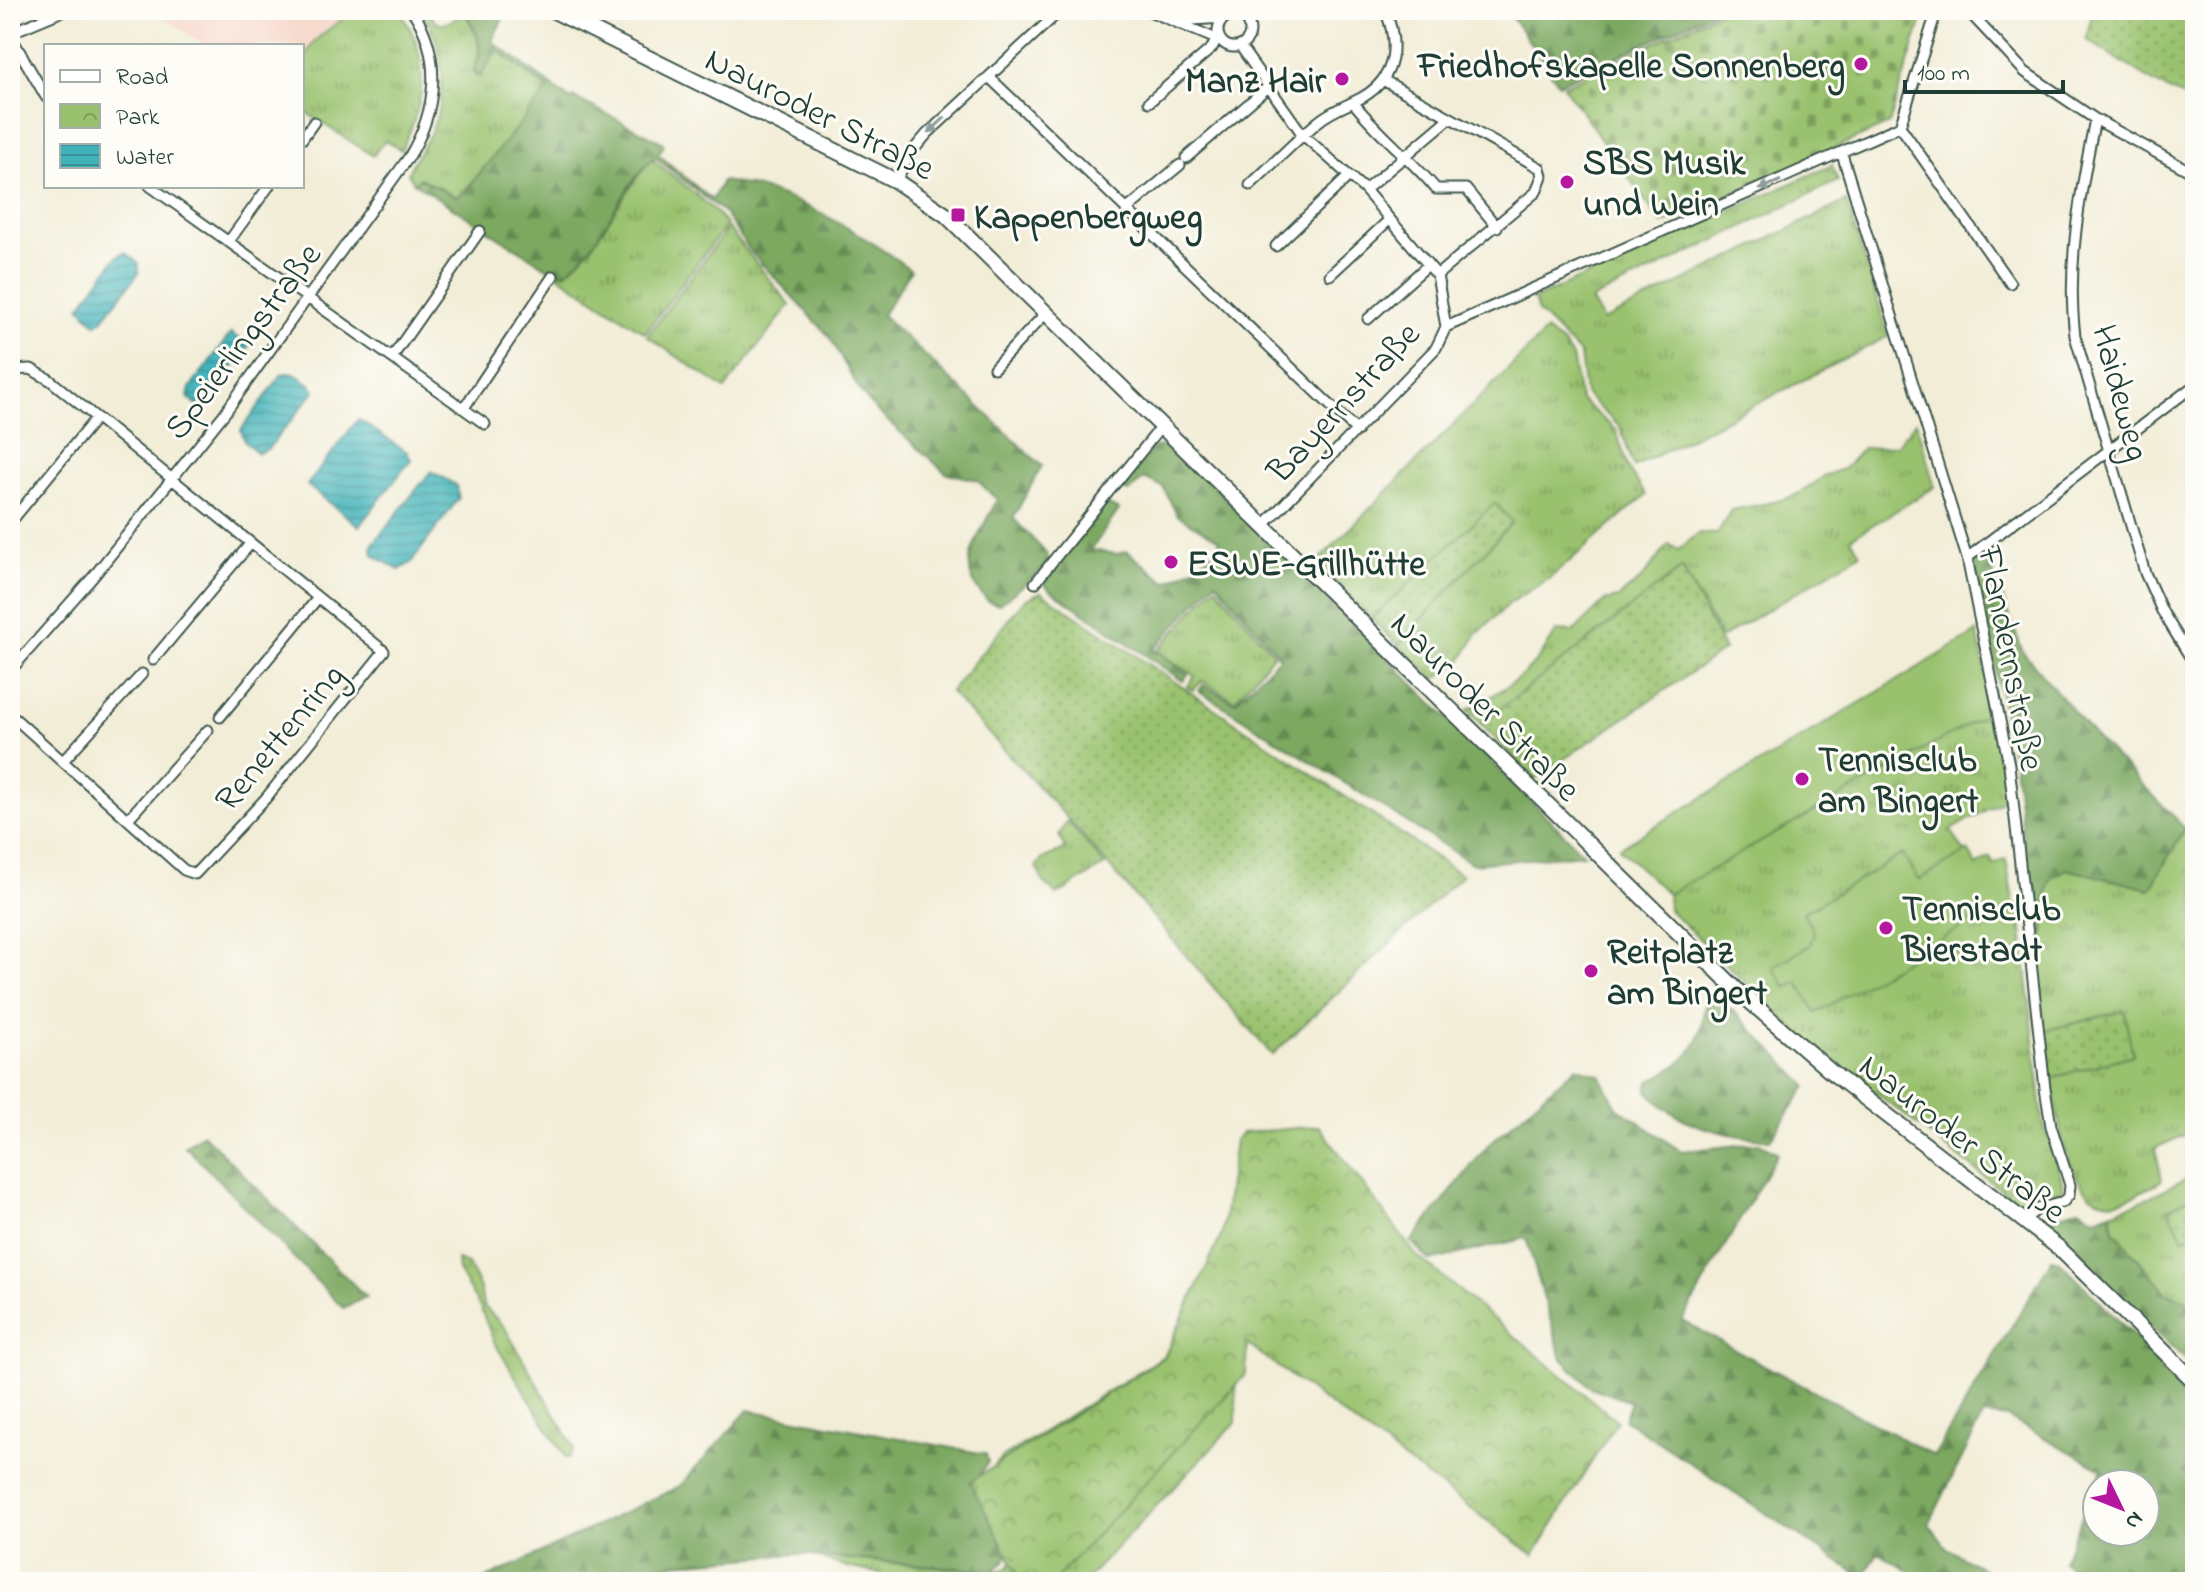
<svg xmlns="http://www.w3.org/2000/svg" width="2205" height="1592" font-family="'Indie Flower',sans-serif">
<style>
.built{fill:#f6d2c4}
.grass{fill:url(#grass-tufts);stroke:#5c8051;stroke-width:2}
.forest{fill:url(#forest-firs);stroke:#4d724a;stroke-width:2;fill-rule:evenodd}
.cemetery{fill:url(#cemetery-stones);stroke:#5c8051;stroke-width:2}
.park{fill:url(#park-crowns);stroke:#5c8051;stroke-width:2}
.garden{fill:url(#garden-dots);stroke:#5c8051;stroke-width:2}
.pitch{fill:#9ac26e;stroke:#5c8051;stroke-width:2}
.water{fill:url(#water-rules);stroke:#307876;stroke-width:2}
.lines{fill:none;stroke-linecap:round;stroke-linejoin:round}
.street-casing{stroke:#3f574c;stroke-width:13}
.primary-casing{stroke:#3f574c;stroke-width:18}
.street{stroke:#fff;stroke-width:9}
.primary{stroke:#fff;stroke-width:14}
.oneway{fill:#8f9e9a}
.poi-dot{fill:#b5179e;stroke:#fdfcf7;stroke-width:3}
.labels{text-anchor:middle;stroke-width:6;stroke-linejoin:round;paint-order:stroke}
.poi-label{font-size:36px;font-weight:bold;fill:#1f3d34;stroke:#fdfcf7;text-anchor:start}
.street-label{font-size:36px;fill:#1f3d34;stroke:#fdfcf7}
</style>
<defs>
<pattern id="grass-tufts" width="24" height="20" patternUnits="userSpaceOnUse" patternTransform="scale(2)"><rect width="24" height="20" fill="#9ac26e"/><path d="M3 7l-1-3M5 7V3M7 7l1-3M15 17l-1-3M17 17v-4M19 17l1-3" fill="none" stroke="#7d9f5b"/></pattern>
<pattern id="forest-firs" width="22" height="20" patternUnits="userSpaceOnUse" patternTransform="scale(2)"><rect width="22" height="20" fill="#7ba861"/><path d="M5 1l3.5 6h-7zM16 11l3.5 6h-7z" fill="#648a51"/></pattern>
<pattern id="cemetery-stones" width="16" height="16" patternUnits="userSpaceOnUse" patternTransform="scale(2)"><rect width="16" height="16" fill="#9ac26e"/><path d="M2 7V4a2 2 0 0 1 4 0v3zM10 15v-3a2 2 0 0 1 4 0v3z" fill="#7d9f5b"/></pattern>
<pattern id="park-crowns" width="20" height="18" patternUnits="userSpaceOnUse" patternTransform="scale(2)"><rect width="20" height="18" fill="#9ac26e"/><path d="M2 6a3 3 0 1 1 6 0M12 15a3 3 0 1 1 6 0" fill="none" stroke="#7d9f5b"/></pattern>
<pattern id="garden-dots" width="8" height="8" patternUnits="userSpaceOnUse" patternTransform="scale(2)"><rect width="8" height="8" fill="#9ac26e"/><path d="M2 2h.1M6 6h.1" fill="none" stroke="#7d9f5b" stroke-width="1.8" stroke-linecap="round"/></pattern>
<pattern id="water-rules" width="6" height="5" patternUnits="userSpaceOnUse" patternTransform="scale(2)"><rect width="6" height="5" fill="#41b2b9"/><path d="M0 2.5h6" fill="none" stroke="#369297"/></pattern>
</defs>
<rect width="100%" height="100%" fill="#fdfcf7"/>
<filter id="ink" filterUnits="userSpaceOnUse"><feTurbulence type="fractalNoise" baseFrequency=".0125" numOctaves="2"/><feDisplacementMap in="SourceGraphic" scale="16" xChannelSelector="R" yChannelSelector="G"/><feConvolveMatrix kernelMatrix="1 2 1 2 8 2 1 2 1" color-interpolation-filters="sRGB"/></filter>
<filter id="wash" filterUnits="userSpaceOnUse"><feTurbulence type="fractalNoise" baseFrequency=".006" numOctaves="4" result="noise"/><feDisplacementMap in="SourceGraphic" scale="32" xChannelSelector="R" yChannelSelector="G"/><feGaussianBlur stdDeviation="1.8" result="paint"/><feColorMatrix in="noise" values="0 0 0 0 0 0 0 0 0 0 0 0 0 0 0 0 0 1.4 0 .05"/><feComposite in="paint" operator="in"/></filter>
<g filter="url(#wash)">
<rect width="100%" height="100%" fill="#f2edd7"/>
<!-- built -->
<path class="built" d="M153,10H356L326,28L302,59V46H206Z"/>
<!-- grass -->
<path class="grass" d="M356,10H399C432,56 426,102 401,150L385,140L373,156L302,110C302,46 304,45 356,10Z
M421,10H429L435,22C448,26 455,19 464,11C475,32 486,46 474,69L480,77L497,50L548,89L466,191L456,197L420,178L414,183L408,173C414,157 426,145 432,129C449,92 444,44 421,10Z
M652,159C668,173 720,211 726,225L645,333L555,273C586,274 627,182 652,159Z
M1832,165L1838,181L1591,300L1603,321L1846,201L1889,336L1634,467L1620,427L1585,394L1580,354L1538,312L1534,299Z
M728,228L790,305L725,389L647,336Z
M1546,331L1563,344L1572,357L1580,399L1616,430L1629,470L1646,495L1550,578L1510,603L1477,634L1461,661L1435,679L1398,645L1512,522L1495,504L1371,619L1317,562Z
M1916,421L1935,487L1851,538L1860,554L1721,638L1682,568L1481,724L1467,710C1511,685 1530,677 1557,631L1573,632L1605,601L1618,598L1642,578L1669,544L1678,550L1699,533L1717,534L1731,510C1749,506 1770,504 1788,498C1810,491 1823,472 1844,469L1862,449L1897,445Z
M1216,586L1274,654L1235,700L1202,681L1193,690L1187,687L1195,676L1157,651Z
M1994,710L2007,798L1951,830L1965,853L1919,880L1903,854L1803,913L1815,932L1798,982L1816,1012L1983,914L1988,923L2019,904L2043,1122L2063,1183V1194C2055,1201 2032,1205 2022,1206L1801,1035L1669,910L1668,894Z
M1067,821L1105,865L1057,895L1044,883L1036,867L1042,859L1065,849L1059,835Z
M2185,828L2195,835V1130L2155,1148L2162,1180C2149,1187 2132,1199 2117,1201C2067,1210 2057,1113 2051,1078L2133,1055L2123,1011L2044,1031L2038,960L2045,946L2043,899L2051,878L2067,869L2150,889Z
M2195,1174V1195L2168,1209L2184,1238L2195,1232V1312L2185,1299L2166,1293L2114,1230L2111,1212L2135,1204Z
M457,1260L468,1264L480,1288L483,1305L505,1328L574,1447L570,1457L566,1458L494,1342L481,1309L458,1271Z
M1194,1292L1227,1302L1237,1326L1236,1422L1084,1582C1004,1582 887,1586 814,1556L993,1572L1008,1568L1013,1558L977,1482L1003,1457L1165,1355Z"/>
<!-- forest -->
<path class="forest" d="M464,10H507L492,41L571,100L573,97L662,142L664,146L658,154L712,200L722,181C789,188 858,231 911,270L882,315L1042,466L1013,518L1046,553L1048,559L1043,569L1000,604C989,604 986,599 979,591C955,562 983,530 997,500L977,480L946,473L879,413L861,393L829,336L751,252L724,213L655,157C617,188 606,245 564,273H555L414,183L420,178L456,197L465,191L548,89L497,50L480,77L475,76L474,69C486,46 475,31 464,10Z
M1507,10H1717L1559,84Z
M1168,445L1251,522L1584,854L1473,864L1199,691L1203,685L1235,702L1280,657L1216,581L1154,649L1188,674L1183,681L1049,589L1044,583L1107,504L1119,510L1091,550L1117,554L1127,551L1166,582L1194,568L1219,547V540L1177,515L1163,487L1144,478L1129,492L1120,489L1155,447Z
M1986,554L2023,652L2090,731L2185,828L2150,889L2067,869L2051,878C2040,907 2050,934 2038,960L2014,764L1973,561Z
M1715,998L1735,1012L1807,1086L1770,1140C1720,1133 1684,1130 1647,1091L1649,1082C1692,1058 1699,1052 1705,1002Z
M1576,1067L1600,1075L1617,1107L1681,1151L1759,1143L1778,1153L1682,1321L1934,1456L2052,1259L2059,1261L2195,1397V1579L2190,1576L2184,1582H2083L2063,1561L2102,1469L2008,1418L1983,1415L1929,1524L1947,1548L2005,1582H1928L1878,1553L1863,1578L1624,1419L1631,1402L1590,1387L1562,1359L1526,1238L1430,1261L1411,1242L1488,1145ZM2097,1484H2145V1532H2097Z
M203,1134L366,1297L343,1308L185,1146Z
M2079,1208L2096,1218L2111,1212L2114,1230L2166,1293L2185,1299L2195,1312V1369L2040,1221Z
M748,1410L986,1454L988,1462L975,1482L1025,1498L1005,1561L993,1571L797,1554L674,1563L653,1582H479L680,1486Z"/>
<!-- cemetery -->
<path class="cemetery" d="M1724,10H1925L1889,124L1662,224L1563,86Z"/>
<!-- park -->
<path class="park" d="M1319,1126L1416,1255L1617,1421L1534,1555L1247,1344L1246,1374L1053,1582H1022L970,1482L1165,1356L1222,1234L1235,1140L1242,1133Z"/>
<!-- garden -->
<path class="garden" d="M2093,10H2195V103L2155,83L2086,39Z
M1495,503L1512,522L1398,645L1371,619Z
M1682,568L1724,650L1535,779L1481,724Z
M1041,592L1462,875L1272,1055L1071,822L950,692L1024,600Z
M2124,1011L2133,1055L2051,1078L2044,1031Z
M2195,1195V1232L2184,1238L2168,1209Z"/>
<!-- pitch -->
<path class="pitch" d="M1977,632L1994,710L1668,894L1619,848Z
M1968,851L1977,866L1990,857L1994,865L2006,859L2014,907L1988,923L1982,915L1816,1013L1798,982L1786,988L1773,967L1810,945L1814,932L1803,913L1903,854L1919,880Z"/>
<!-- water -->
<path class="water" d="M125,252L139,264L138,274L102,320L96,324L80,307L117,256Z
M231,333L249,346L209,400L197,406L188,397L190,388Z
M292,372L310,384L315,391L268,449L258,453L245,442L241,430L282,374Z
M358,419L407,452L411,460L359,526L307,485Z
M431,471L456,485L459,498L411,563L399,570L373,555L372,545Z"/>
</g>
<g filter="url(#ink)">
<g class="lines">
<!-- street casing -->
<g class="street-casing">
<path id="street" d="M1147,10L1221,41
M1967,10L2025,72L2095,119L2195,174
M1218 31a16 16 0 1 1 32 0a16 16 0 1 1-32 0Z
M1175,21L1224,18
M1248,25L1258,10
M10,33L65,10
M10,35L46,97
M1240,46L1303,135L1365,190L1437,275L1446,327L1436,348L1264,525
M989,77L1357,431
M1383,80L1540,168L1542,176L1536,192L1437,275
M1149,102L1212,48L1216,40
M1353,102C1378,134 1410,158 1436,189H1466L1497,227
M2095,119C2081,190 2066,263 2075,336L2145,573L2162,611L2195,665
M1900,126L2010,283
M302,139L314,122
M1842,154L1967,558L2009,765L2045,1088L2051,1126L2070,1185L2069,1195L2063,1202L2038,1209L2023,1220
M1186,158L1268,87
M896,181L910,154L927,134L1061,10
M1250,185C1273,164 1295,141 1319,121C1332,110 1349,105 1363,97C1397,77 1399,43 1385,10
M150,186L485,424
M1365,190L1450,118
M1126,210L1180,165
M229,241L269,186
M1276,246L1349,176
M1330,275L1389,220
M1368,319L1428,265
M1446,327L1900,126L1937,10
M393,356L480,231
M994,368L1045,314
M10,370L31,369L50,380L384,651L266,798L195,874L184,870L10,714
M464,408L553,276
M10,523L96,418
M1967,558L2195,385
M1035,583L1161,427
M153,660L250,544
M10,671L93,577L224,414L409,157C437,111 443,56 412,10
M220,717L317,599
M63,761L142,674
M128,819L208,730"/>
</g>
<!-- primary casing -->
<g class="primary-casing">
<path id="primary" d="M552,10L896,181L946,215L1738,991L1830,1071L2059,1248L2195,1382"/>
</g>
<!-- street -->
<use href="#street" class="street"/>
<!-- primary -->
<use href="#primary" class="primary"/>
</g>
<!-- one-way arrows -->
<defs><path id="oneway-solid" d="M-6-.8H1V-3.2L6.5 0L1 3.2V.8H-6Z" transform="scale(2)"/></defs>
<g class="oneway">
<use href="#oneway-solid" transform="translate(937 125) rotate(137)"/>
<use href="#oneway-solid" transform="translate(1770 185) rotate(157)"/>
</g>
</g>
<!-- markers -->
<g class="poi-dot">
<circle cx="1861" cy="64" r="8"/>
<circle cx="1342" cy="79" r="8"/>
<circle cx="1567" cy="182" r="8"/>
<rect x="950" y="207" width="16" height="16" rx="4"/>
<circle cx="1171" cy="562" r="8"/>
<circle cx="1802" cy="779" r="8"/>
<circle cx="1886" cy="928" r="8"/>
<circle cx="1591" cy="971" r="8"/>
</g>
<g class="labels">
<!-- poi labels -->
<g class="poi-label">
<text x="1845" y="77" text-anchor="end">Friedhofskapelle Sonnenberg</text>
<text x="1326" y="92" text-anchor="end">Manz Hair</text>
<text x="1583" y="174">SBS Musik<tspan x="1583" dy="41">und Wein</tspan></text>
<text x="974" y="228">Kappenbergweg</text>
<text x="1187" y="575">ESWE-Grillhütte</text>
<text x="1818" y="771">Tennisclub<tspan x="1818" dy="41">am Bingert</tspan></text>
<text x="1902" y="920">Tennisclub<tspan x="1902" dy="41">Bierstadt</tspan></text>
<text x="1607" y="963">Reitplatz<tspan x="1607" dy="41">am Bingert</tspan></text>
</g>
<!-- street labels -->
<g class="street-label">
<text transform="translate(821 112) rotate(27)" y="13">Nauroder Straße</text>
<text transform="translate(241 340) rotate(-53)" y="13">Speierlingstraße</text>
<text transform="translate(2123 392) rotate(75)" y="13">Haideweg</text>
<text transform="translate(1342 401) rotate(-47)" y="13">Bayernstraße</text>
<text transform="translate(2013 658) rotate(79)" y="13">Flandernstraße</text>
<text transform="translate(1487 705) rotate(45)" y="13">Nauroder Straße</text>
<text transform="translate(278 736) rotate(-50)" y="13">Renettenring</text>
<text transform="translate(1964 1137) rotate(38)" y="13">Nauroder Straße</text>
</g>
</g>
<!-- margin -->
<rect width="2205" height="1592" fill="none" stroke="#fdfcf7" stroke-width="40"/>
<!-- legend -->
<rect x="44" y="44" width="260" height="144" fill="#fdfcf7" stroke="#a4b0a9" stroke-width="2"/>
<rect x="60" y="70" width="40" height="12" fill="#ffffff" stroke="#a4b0a9" stroke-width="2"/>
<text x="116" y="84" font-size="24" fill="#1f3d34">Road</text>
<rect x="60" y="104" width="40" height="24" fill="url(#park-crowns)" stroke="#a4b0a9" stroke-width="2"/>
<text x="116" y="124" font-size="24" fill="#1f3d34">Park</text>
<rect x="60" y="144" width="40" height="24" fill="url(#water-rules)" stroke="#a4b0a9" stroke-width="2"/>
<text x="116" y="164" font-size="24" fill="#1f3d34">Water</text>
<!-- north arrow -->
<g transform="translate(2121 1508) rotate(133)"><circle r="38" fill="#fdfcf7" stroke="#a4b0a9" stroke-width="2"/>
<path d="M0-6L14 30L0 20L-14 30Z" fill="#b5179e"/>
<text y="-12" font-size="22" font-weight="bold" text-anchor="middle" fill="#1f3d34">N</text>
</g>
<!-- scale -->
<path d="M1905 80v12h158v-12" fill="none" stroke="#1f3d34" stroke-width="4"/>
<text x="1917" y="80" font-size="24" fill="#1f3d34" stroke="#fdfcf7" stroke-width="6" paint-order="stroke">100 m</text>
</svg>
